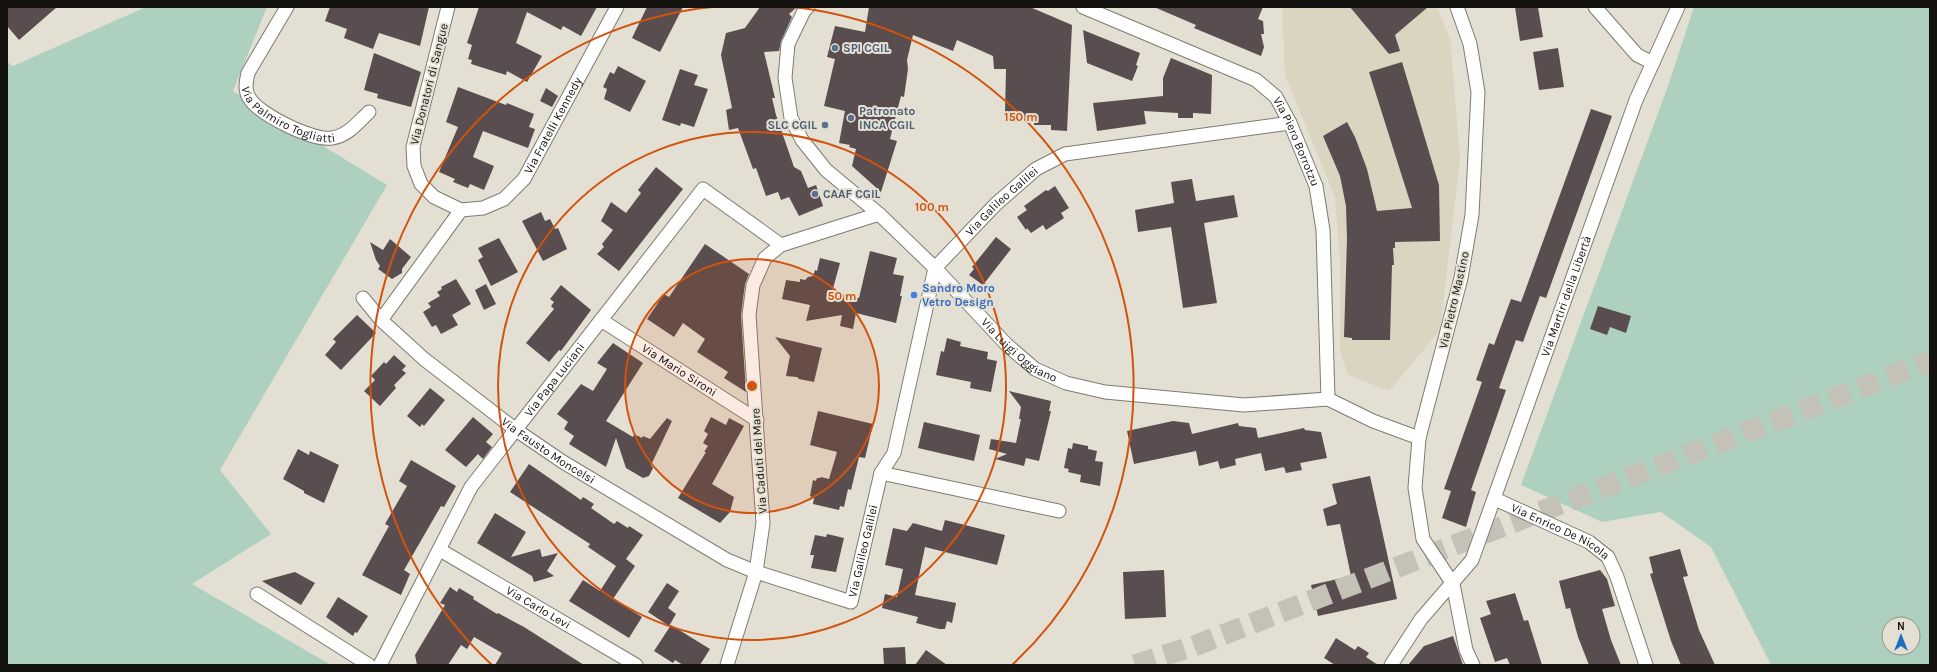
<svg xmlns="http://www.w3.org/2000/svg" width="1937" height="672" font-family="Karla,sans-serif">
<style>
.built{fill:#dad5c1}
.green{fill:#aed1bf;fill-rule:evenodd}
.building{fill:#594d50}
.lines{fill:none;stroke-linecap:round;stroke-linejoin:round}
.primary-tunnel{stroke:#c4c1b6;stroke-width:21;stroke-dasharray:21 10;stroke-linecap:butt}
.street-casing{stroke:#7e7b6f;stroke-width:15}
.street{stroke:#fff;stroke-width:13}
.ring{fill:none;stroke:#d3520c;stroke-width:2}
.service-dot{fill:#5c6f8a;stroke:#e3e0d3;stroke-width:1.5}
.shop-dot{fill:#3f7fe0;stroke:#e3e0d3;stroke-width:1.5}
.labels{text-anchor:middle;stroke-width:4;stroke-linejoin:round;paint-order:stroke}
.service-label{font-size:12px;font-weight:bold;fill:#4e5e75;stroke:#e3e0d3;text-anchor:start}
.street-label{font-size:12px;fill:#15130f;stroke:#e3e0d3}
.shop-label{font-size:12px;font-weight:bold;fill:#366cbe;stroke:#e3e0d3;text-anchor:start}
.centre{fill:#d3520c;stroke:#e3e0d3;stroke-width:2}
.ring-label{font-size:12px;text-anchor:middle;font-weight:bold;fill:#d3520c;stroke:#e3e0d3;stroke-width:4;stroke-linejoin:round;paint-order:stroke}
</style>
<rect width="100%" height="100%" fill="#e3e0d3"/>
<!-- built -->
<path class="built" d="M1282,7H1437L1450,38L1460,159L1440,330L1389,391L1348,375L1340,350V263L1335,197L1285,75Z"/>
<!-- green -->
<path class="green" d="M146,7H267L233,91L387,185L220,470L271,534L192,584L331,665H7V62L13,66Z
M1694,7H1930V665H1771L1711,547L1661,512L1602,522L1521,485L1668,86ZM1889,624H1913V648H1889Z"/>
<!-- building -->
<path class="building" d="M7,7H57L19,40L7,26Z
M330,7H429L420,46L379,33L373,49L344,38L347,29L325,21Z
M479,7H597L581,36L563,26L561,30L527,12L516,43L542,56L527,82L507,71L506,75L471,64L472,60L468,59L472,45L467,43Z
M647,7H683L660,52L632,38Z
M760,7H797L789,14L792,17L781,41L779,51L764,52L775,98H772L776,115L794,167L801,171L808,188L816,185L823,206L799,216L789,197L781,200L778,192L766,196L756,168L753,169L738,128L729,130L726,110L732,108L721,55L726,33L745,28Z
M869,7H1030L1072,25L1067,131L1051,130V125H1034V120L1016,119V112H1005L1006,69H994L993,56L957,40L953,51L913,35L907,60L908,69L904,97L901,96L890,139L897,141L881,192L852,166L856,149L849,147L850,145L839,143L845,111L824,106L835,59L827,57L835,26L865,32Z
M1154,7H1263L1258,19L1263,21L1264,34H1261L1264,47L1261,56L1194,28L1196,25Z
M1350,7H1428L1395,35L1400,51L1389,54Z
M1515,7H1538L1543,37L1520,41Z
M1083,30L1140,53L1136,65L1138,66L1132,81L1087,63Z
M1558,48L1564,87L1539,90L1533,52Z
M374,53L421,72L411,107L377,98L378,94L364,90Z
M1171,58L1212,75L1211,114L1193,113V118H1178V113L1144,111L1146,124L1097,131L1093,103L1163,96V78Z
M1402,62L1439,185L1440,241L1395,242V248H1393L1394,265H1392L1390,340H1352V338L1344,337L1347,239L1346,206L1340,176L1323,136L1347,122L1355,137L1367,169L1377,211L1412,208L1369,72Z
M618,66L646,81L630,112L604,99L607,89L603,87L610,72L614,74Z
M680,69L698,75L694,85L708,89L694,127L681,123L680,126L662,120Z
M458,87L506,105L507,103L534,114L529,127L535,129L528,148L483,131L473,157L494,166L484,190L470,184L468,188L453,182L455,179L439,172L458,127L446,122Z
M546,88L558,96L552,107L540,101Z
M1591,109L1612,116L1546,298L1540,296L1523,342L1516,340L1499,388L1506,390L1471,490L1476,492L1466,527L1442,518L1451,491L1444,489L1482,382L1476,380L1489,343L1494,345L1511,299L1521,302Z
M656,167L683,189L619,271L597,254L604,247L602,244L613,230L601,221L611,202L626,213L641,193L638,190Z
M1192,179L1196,201L1234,195L1238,217L1204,223L1217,303L1183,308L1171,227L1138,232L1135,210L1174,203L1171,182Z
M1055,186L1069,208L1061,213L1064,218L1046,230L1043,225L1031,233L1027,228L1026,230L1017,217L1027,210L1024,206L1046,190L1048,191Z
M541,212L545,221L550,219L555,229L558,228L567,249L543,261L522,221Z
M996,237L1011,249L983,285L969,275L974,269L972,267Z
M499,238L518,272L491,286L478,260L483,257L478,248Z
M390,239L411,257L402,269V273L392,279L378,269L380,266L376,260L370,242L383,250Z
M705,244L749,274L745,284L741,315L746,392L724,378L728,372L697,352L705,339L683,323L674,337L647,319L664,294L669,297Z
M870,251L897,258L893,274L904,276L900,296H902L896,323L856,313L853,329L840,326L842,315L806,321L810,305L782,299L786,280L800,282V279L805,280L808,277L813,276L815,270L817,271L820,258L840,263L832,292L859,298Z
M456,279L471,304L452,315L458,325L441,334L436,325L432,327L423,312L431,307L428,303L440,296L437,292L442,289L441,287Z
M486,284L496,304L484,310L475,290Z
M561,285L591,310L561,351L559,350L549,362L526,343L554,309L551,306L554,302L550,299Z
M1598,306L1631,316L1626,333L1610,327L1607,335L1590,329Z
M357,315L376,333L341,370L325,355L336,342L333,339Z
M775,337L822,348L814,382L799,379L797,377L786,376L790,356Z
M947,338L961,342L960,346L988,352L987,359L997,361L991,392L970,388L971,382L936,375L941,351L944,352Z
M613,343L643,363L606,421L633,437L634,434L642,438L643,436L650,439L667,418L672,421L651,465L653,468L649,476L643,478L626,468L616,438L606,467L569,444L574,436L564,429L568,422L557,414L581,384L593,391L607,369L597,363Z
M394,355L406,366L402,370L406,373L394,385L396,388L380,406L364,391L375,380L371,376L384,362L386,364Z
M430,388L445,400L424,426L422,424L420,427L407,416Z
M1009,391L1051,401L1049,411H1051L1039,461L1026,458L1024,466L995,459L1007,454L989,449L991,439L1016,443L1021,419H1019L1021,407Z
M818,411L873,424L865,458L859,457L851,490L848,489L844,507L840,506L839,510L813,504L814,498L810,496L813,480L816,481L817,478H820L821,477L829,479L837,452L810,445Z
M473,417L493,434L486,442L492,447L483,459L478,454L466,467L445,450Z
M711,417L726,425L729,418L744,426L712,484L734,497L730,512L720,523L678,498L706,452H704L708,446L703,443L708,434L704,431Z
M1173,421L1189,423L1192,434L1238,423L1239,426L1256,428L1258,438L1304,428L1305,430L1321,432L1327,458L1300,463L1302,470L1286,473L1284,467L1265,471L1261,453L1235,459L1236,465L1220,469L1218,461L1199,466L1196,451L1134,464L1127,431Z
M924,422L980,435L974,461L918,448Z
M1073,443L1088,446V449L1097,451L1095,461L1103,462L1100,486L1080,482L1081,475L1068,472L1069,469L1064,468L1068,448L1072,449Z
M298,449L309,455L310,451L339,465L324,503L304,493V491L283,479Z
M411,460L456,486L444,507L441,506L404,570L410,574L401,595L362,575L389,526L385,524L407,486L399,481Z
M529,464L581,500L583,497L594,504L591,508L614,524L617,521L628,528L629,526L643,535L626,559L635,566L613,599L642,617L629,638L569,601L583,580L600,591L616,566L588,547L590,544L510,492Z
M1370,476L1397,599L1318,616L1311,585L1351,576L1340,524L1327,526L1323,509L1337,504L1332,484Z
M495,513L526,532L511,557L540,549L542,557L558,553L547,571L554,576L534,582L532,576L477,543Z
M945,520L1005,535L997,565L925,547L915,595L956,603L952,623L947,621L945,629H939L916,623L918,617L882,608L885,594L897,597L903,569L885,565L893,528L907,531L913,523L942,531Z
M827,534L844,538L836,572L811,568L814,555H810L815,535L826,537Z
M1680,549L1688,576L1683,577L1699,630L1715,665H1681L1671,641L1650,574L1653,573L1649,557Z
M1164,570L1166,617L1125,619L1123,572Z
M1600,570L1607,579L1615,606L1602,609L1611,640L1621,665H1589L1578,637L1570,608L1566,609L1559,581Z
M295,572L315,583L301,605L262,581Z
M667,583L679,591L668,608L676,614L669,626L648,612Z
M450,587L457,592L459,588L474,597L473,599L497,614L498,613L524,627L584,665H495L502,653L474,637L467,649L461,645L448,665H417L415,655L445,605L440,603Z
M1515,593L1524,621L1528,620L1542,665H1510L1507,658L1495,662L1480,618L1491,614L1486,601Z
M338,597L368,616L357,633L355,632L353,636L326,617Z
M671,625L710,649L700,665H683L675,660L673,663L654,651Z
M1453,636L1463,665H1408L1424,646Z
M1336,638L1355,650L1358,646L1369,653L1366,657L1378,665H1335L1324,658Z
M905,647L906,665H884L883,648Z
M926,650L947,665H915Z"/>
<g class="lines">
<!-- primary-tunnel -->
<path class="primary-tunnel" d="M1135,665L1194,646L1930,361"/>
<!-- street casing -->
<g class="street-casing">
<g id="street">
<path id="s1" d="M287,7L248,73C246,82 244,91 250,99C260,115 313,141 332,138C348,136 358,122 369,112"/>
<path id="s2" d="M448,7L413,147L414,166L421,184L434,197L461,210L483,208L504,199L524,179L617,7"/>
<path id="s3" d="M808,7L804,11L788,44L785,78L791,118L802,140L826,170L879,214L935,268L1007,345L1035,369L1066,383L1105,392L1244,405L1328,399L1373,421L1419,438"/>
<path id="s4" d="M1083,7L1256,80L1276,97L1290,123L1316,186L1323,230L1328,399"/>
<path d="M1457,7L1470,44L1478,92L1472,215L1461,278L1419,438L1415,488L1423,539L1453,584L1466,650L1473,665"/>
<path d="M1595,7L1637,55L1653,63"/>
<path id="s5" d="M363,298L381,320L424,359L516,430L563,462L727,560L756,572L851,602L881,473L894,453L935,268L996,204L1036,169L1065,154L1290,123"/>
<path d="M381,320L461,210"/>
<path id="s6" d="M601,320L757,420"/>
<path d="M881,473L1059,511"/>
<path id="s7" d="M1495,499L1589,542L1608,557L1617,577L1646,665"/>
<path id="s8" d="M440,550L636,665"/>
<path d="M257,594L369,665"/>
<path id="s9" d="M380,665L471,487L703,189L781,245"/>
<path d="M727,665L756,572L763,523L749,315L753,285L765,258L781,245L879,214"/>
<path id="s10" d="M1391,665L1421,619L1472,560L1636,100L1678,7"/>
</g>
</g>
<!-- street -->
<use href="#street" class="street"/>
</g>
<!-- distance rings -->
<circle cx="752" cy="386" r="127" fill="#d3520c" fill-opacity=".12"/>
<g class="ring">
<circle cx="752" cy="386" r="127"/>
<circle cx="752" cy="386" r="254"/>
<path d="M492 665A381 381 0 0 1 712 7M792 7A381 381 0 0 1 1012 665"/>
</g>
<!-- markers -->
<g class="service-dot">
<circle cx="835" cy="48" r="4"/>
<circle cx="851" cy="118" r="4"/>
<circle cx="825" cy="125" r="4"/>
<circle cx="815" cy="194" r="4"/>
</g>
<circle class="shop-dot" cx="914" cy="295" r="4"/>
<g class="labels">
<!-- service labels -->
<g class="service-label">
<text x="843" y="52">SPI CGIL</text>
<text x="859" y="115">Patronato<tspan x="859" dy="14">INCA CGIL</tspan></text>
<text x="817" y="129" text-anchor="end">SLC CGIL</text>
<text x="823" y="198">CAAF CGIL</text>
</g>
<!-- street labels -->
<g class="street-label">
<text transform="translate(429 84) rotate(-76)" y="4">Via Donatori di Sangue</text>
<text dy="4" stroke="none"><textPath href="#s1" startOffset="145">Via Palmiro Togliatti</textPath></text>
<text dy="4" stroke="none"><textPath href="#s2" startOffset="365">Via Fratelli Kennedy</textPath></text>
<text dy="4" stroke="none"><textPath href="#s4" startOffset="263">Via Piero Borrotzu</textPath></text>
<text dy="4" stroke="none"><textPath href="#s5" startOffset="1022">Via Galileo Galilei</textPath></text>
<text dy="4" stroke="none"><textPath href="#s10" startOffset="413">Via Martiri della Libertà</textPath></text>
<text transform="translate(1454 300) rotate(-77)" y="4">Via Pietro Mastino</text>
<text dy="4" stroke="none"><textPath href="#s3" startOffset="445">Via Luigi Oggiano</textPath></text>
<text dy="4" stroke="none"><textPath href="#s6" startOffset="93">Via Mario Sironi</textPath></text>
<text dy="4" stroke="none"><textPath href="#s9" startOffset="336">Via Papa Luciani</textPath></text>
<text dy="4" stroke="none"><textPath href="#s5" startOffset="241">Via Fausto Moncelsi</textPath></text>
<text transform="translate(759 461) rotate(-94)" y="4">Via Caduti del Mare</text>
<text dy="4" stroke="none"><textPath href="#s7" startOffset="73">Via Enrico De Nicola</textPath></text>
<text dy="4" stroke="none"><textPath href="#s5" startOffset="634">Via Galileo Galilei</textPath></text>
<text dy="4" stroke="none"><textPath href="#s8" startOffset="114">Via Carlo Levi</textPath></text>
</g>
<!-- shop labels -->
<g class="shop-label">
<text x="922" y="292">Sandro Moro<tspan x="922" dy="14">Vetro Design</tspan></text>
</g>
</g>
<circle cx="752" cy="386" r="6" class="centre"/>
<g class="ring-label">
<text x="1021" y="121">150 m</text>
<text x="932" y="211">100 m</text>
<text x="842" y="300">50 m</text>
</g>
<!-- border -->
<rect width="1937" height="672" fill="none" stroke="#15130f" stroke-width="16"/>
<!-- north arrow -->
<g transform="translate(1901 636)"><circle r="19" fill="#e3e0d3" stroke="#918e85"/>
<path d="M0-3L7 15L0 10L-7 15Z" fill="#1f6fbd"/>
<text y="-6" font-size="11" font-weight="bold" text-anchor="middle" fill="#15130f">N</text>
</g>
</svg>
